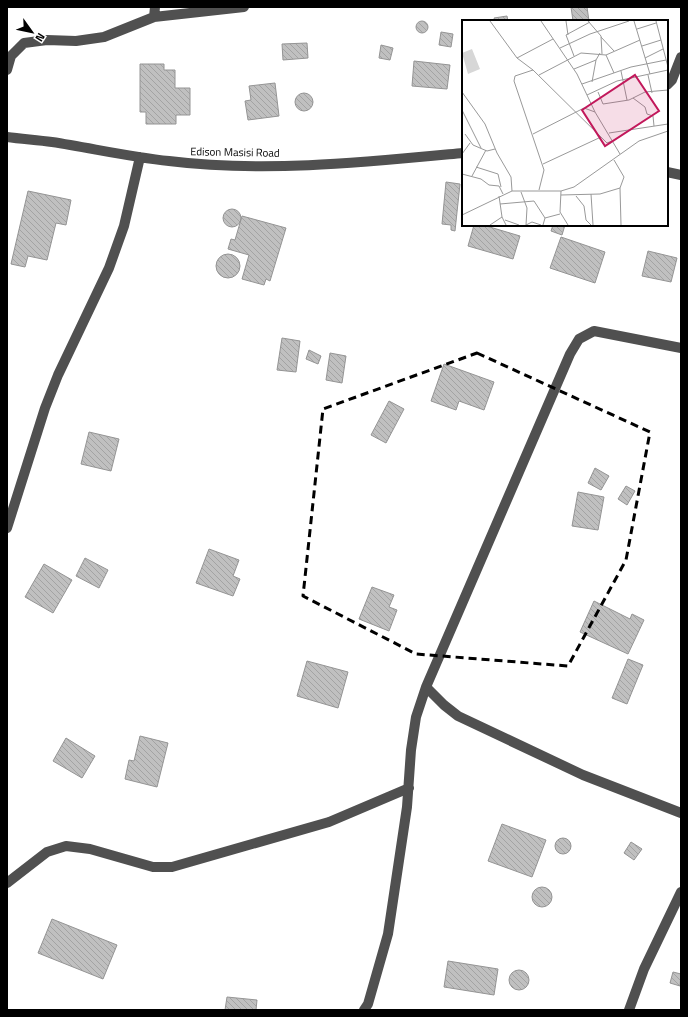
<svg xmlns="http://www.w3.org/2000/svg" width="688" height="1017" font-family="'Titillium Web',sans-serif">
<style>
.building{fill:url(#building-back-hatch);stroke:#949494}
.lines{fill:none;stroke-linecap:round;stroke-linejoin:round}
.minor{stroke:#505050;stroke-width:10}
.marked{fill:none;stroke:#000;stroke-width:3;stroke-dasharray:8 5;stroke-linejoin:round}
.labels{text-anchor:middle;stroke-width:3;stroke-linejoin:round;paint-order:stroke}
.street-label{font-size:11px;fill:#000;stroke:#fff}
.inset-road{fill:none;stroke:#999;stroke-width:1}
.view{fill:#c2185b;fill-opacity:0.15;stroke:#c2185b;stroke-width:2}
.inset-edge{fill:none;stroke:#000;stroke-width:2}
</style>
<defs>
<pattern id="building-back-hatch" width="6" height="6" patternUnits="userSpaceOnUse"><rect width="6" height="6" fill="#c0c0c0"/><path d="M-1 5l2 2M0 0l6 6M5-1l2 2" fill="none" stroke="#a3a3a3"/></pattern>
</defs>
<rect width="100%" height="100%" fill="#fff"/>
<!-- building -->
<path class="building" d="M571,7H587L589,21H573Z
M507,16L508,21H495L494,18Z
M416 27a6 6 0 1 1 12 0a6 6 0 1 1-12 0Z
M441,32L453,34L451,47L439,45Z
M307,43L308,58L283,60L282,44Z
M381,45L393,48L390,60L379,58Z
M414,61L450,65L447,89L412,86Z
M140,64H164V70H175V88H190V115H176V124H146V112H140Z
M275,83L279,116L248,120L245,101L251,100L249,86Z
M295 102a9 9 0 1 1 18 0a9 9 0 1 1-18 0Z
M446,182L460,184L455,231L451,230V225L442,224Z
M28,191L71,200L66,225L56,223L47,260L28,256L25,267L11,264Z
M223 218a9 9 0 1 1 18 0a9 9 0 1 1-18 0Z
M242,216L286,228L270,281L266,279L264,285L242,279L249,255L228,249L231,239L235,240Z
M474,225H483L520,236L513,259L468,246Z
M553,225H565L562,235L551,231Z
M561,237L605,252L595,283L550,268Z
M648,251L677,258L671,282L642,276Z
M216 266a12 12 0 1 1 24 0a12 12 0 1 1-24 0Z
M282,338L300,341L296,372L277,370Z
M309,350L321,356L318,364L306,359Z
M330,353L346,356L342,383L326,380Z
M444,364L494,382L484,410L459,401L456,410L431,401Z
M389,401L404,409L386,443L371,435Z
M89,432L119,439L111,471L81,464Z
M595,468L609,476L601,490L588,483Z
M626,486L635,491L627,505L618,499Z
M578,492L604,497L598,530L572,526Z
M209,549L239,560L233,576L240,579L233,596L196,583Z
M85,558L108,570L99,588L76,576Z
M44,564L72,580L53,613L25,597Z
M372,587L394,595L389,607L397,610L389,631L359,619Z
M594,601L630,619L632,614L644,620L628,654L580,632Z
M628,659L643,665L627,704L612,698Z
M307,661L348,672L338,708L297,696Z
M140,736L168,743L157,787L125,779L129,760L134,761Z
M66,738L95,756L82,778L53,761Z
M502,824L546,840L532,877L488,861Z
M555 846a8 8 0 1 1 16 0a8 8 0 1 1-16 0Z
M631,842L642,849L634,860L624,853Z
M532 897a10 10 0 1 1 20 0a10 10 0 1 1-20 0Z
M52,919L117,945L103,979L38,953Z
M448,961L498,969L494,995L444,987Z
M509 980a10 10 0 1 1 20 0a10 10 0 1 1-20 0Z
M673,972L681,974L680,986L670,983Z
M227,997L257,1000L256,1010H225Z"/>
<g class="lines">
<!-- minor -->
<path class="minor" d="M154,17L155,7
M7,70L11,56L24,43L47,40L76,41L104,37L154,17L244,7
M667,85L672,80L681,57
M7,137C22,139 37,140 52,142C91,148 130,157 169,161C264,173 368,162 463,153
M667,172L681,175
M7,528L45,408L58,375L109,268L124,226L140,157
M426,687L444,705L458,716L583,775L681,813
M7,883L47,852L66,846L90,849L153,867H172L329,822L409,788
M364,1010L368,1004L388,934L407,807L411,750L416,717L426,687L570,354L579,339L594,331L681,348
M629,1010L644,969L681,892"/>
</g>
<!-- marked area -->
<path class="marked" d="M477,353L650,432L626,560L568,666L416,654L303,596L323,409Z"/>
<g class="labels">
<!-- street labels -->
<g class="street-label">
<text transform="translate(235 152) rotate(1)" y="4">Edison Masisi Road</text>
</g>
</g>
<!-- overview -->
<g transform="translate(462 20)">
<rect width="206" height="206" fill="#fff"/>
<path d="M10,29L18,49L6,54L0,33Z" fill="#d7d7d7"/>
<path class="inset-road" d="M28,1L55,38L71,50M79,1L115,54L133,92L158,134M104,1L106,15M126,1L139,16L140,34M172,1L188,54M194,1L206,47M175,9L194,3M139,17L152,31M180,26L199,20M98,28L128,14L167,1M144,35L152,53M112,36L104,15L128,2M55,38L91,19M183,38L201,29M112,49L134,40M159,51L165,80M77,55L119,33L144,35L178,20M186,55L190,73M130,62L134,40L138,33M120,64L169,47L204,40M0,72L23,104L35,133L49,157L50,171M136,72L141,84L167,80L183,72L206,70M125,75L155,61L206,50M171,78L183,87L185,94L191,96L192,106M0,90L19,128M147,113L206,104M3,114L11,125L25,131L33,129M71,114L122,88L133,92M0,134L8,123M81,144L139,117M14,147L36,154L39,167M0,154L19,159L27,165L37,166L41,174M10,156L24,130M158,168L159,205M77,170L82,150L52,61L53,56L71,50L145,123L150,121M99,171L98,192L106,205M59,172L65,188L64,205M129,174L131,205M99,175L138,174L158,168L162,157L152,140M37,176L40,197L44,205M114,176L122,186L124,200L129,205M38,184L72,181L83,198M0,195L50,171H99L112,167L177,121L206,111M43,200L57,205M28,205L40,197M64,205L70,202L79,205M81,205L83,198L98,194"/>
<path class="view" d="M173,55L197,91L143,126L120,90Z"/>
<rect width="206" height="206" class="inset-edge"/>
</g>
<!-- border -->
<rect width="688" height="1017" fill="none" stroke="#000000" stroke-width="16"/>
<!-- north arrow -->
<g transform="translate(32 32) rotate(123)" stroke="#ffffff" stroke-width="3" paint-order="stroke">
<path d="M0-3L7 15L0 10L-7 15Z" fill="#000000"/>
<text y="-6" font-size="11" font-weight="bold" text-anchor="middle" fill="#000000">N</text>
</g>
</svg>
